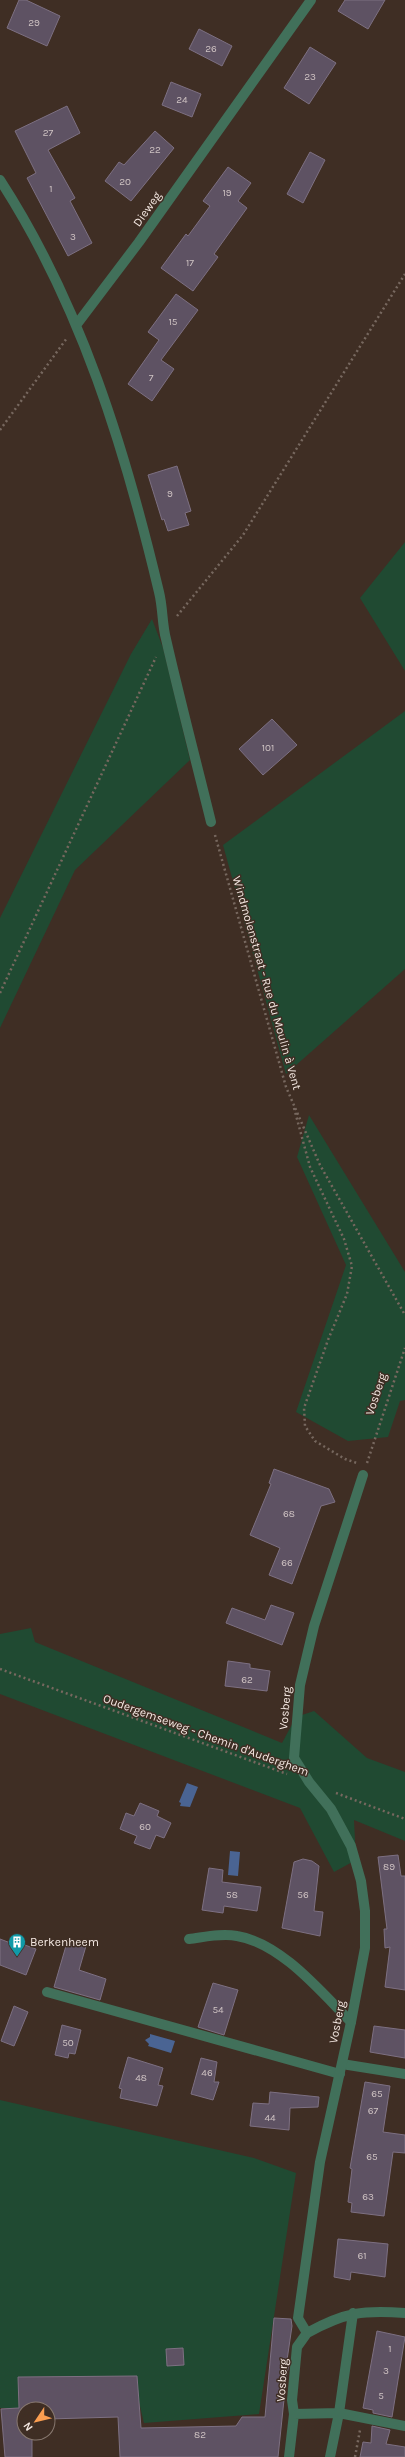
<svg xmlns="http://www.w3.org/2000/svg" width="405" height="2457" font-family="Karla,sans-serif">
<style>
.green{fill:#204a32}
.water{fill:#4a6493}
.building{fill:#5e5263;stroke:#7d7082}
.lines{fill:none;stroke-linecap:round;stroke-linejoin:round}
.path{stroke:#77685f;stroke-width:2.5;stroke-dasharray:2 3;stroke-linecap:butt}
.lane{stroke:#41705a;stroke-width:10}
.street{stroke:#41705a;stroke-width:10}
.labels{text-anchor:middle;stroke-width:3;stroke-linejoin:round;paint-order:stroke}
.number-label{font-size:10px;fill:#cfc3c3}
.street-label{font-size:12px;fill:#f5e9e3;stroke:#3f2e24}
.poi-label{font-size:12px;fill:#f5e9e3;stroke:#3f2e24;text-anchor:start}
</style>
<rect width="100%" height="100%" fill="#3f2e24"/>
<!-- green -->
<path class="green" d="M405,542V671L360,598Z
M152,619L163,648L190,760L75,870L0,1028V918L131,654Z
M405,711V969L286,1074L223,845Z
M309,1115L405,1272V1400L400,1401L388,1437L348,1441L296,1412L346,1265L297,1157Z
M31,1628L35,1642L282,1743L296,1717L314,1711L367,1758L405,1772V1841L354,1820L356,1860L334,1872L300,1808L0,1694V1634Z
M0,2100L254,2158L296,2173L259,2414L144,2423L138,2398L136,2376L18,2377L19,2408H0Z"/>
<!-- water -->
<path class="water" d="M187,1783L198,1787L190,1807L180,1806L181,1803L179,1802Z
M230,1851L240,1852L238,1876L228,1875Z
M150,2034L175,2041L171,2053L148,2046L149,2044L145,2040L150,2037Z"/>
<!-- building -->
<path class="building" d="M19,0H26L60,16L47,46L7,28Z
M345,0H385L368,29L338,11Z
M199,29L232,46L222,66L189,49Z
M310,47L336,63L309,104L284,88Z
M171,82L201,94L192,117L162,105Z
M67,106L80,133L48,150L75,198L70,201L92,243L68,256L27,178L36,173L15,131Z
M155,131L174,148L131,201L105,181L119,162L124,165Z
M310,152L325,160L303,203L287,194Z
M228,167L251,183L238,201L247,208L214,254L218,257L193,291L161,268L186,234L188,236L210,206L203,201Z
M176,294L198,310L161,360L174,369L152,401L128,384L159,340L148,332Z
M177,466L191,511L185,513L189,525L168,531L164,519L162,520L148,475Z
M272,719L297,745L263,775L239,749Z
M274,1469L329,1489L335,1502L321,1506L292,1584L269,1575L280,1548L250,1535L271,1484L269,1483Z
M271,1605L294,1613L282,1645L226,1623L232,1608L265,1620Z
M228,1661L250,1664V1668L270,1671L267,1691L225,1686Z
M140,1803L159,1811L157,1816L171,1823L164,1838L156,1835L150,1849L134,1843L137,1836L120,1829L126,1813L134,1816Z
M398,1855L401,1876H405V1990L385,1987L390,1947L385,1948L384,1929H387L378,1857Z
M303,1859L312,1861L319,1866L314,1911L323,1912L320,1936L282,1928L294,1862Z
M209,1868L223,1870L222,1882L261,1887L257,1911L224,1906L223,1913L202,1910Z
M0,1939L21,1947L22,1944L36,1949L26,1975L0,1965Z
M68,1939L86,1946L79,1970L106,1979L100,2000L54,1987Z
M213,1983L238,1990L224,2035L198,2027Z
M14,2006L28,2012L14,2046L1,2041Z
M62,2025L81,2030L75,2054L69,2053L68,2058L55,2055Z
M374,2026L405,2030V2058L370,2052Z
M128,2057L163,2068L158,2085L163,2086L157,2106L120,2098L122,2089L119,2088Z
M201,2058L217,2062L214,2082H219L213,2100L191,2094Z
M365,2082L390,2086L383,2132L405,2135V2153L393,2152L384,2216L351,2212L352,2203L348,2202L352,2169L350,2168Z
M270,2092L319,2097L318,2107L290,2108L289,2130L250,2126L253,2103L269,2104Z
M338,2239L388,2244L385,2277L351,2272L350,2280L334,2277Z
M274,2318L291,2319L292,2326L286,2367L289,2366L288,2369L283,2390H285L278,2457H120L118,2417L48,2419V2409H24V2433H32V2457H5L1,2409L19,2408L18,2377L137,2376L141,2428L236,2426L242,2417H265Z
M377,2331L405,2337L392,2417L373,2413V2410L363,2408Z
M183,2348L184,2365L167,2366L166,2349Z
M372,2426L390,2430L386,2444L405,2447V2457H360L363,2442L371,2443Z"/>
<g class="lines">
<!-- path -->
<path class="path" d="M0,430L67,338
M177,616L243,535L405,274
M215,835L286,1087L320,1165L405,1315
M0,993L156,657
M294,1108L310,1167L344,1239L352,1266L347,1294L328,1340L304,1408L305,1426L315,1441L345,1459L357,1463
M367,1463L405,1348
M0,1669L287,1774
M336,1793L405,1819
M355,2457L360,2430"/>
<!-- lane -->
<path class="lane" d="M189,1939C205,1937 221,1933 237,1936C281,1943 321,1992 351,2022
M47,1992L340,2074
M342,2064L405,2074"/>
<!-- street -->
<path class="street" d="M0,180C81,305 125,449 159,592C163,608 162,624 166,639C180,700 196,761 211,822
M77,324L139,242L311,0
M307,2333C345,2312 363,2310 405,2313
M294,2414L339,2413L405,2426
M289,2457L294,2414L292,2400L297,2347L307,2333L298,2318L320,2162L351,2022L365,1948V1911L361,1881L351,1846L331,1809L309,1782L294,1758L300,1685L314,1626L363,1475
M330,2457L339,2413L353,2313"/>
</g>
<!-- icons -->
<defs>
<g id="building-pin" transform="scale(0.9)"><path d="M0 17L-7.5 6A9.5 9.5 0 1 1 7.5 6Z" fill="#0f9aa8" stroke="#3f2e24"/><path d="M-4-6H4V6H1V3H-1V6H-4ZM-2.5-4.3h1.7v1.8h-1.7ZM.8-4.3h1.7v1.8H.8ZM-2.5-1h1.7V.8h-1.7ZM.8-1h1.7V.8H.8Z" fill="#fff"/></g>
</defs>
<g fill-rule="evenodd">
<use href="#building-pin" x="17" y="1942"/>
</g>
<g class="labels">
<!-- number labels -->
<g class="number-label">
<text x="34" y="26">29</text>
<text x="211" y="52">26</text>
<text x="310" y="80">23</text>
<text x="182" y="103">24</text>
<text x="48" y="136">27</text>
<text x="155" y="153">22</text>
<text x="125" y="185">20</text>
<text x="51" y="192">1</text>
<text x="227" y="196">19</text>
<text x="73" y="240">3</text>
<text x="190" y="266">17</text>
<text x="173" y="325">15</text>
<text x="151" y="381">7</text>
<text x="170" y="497">9</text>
<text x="268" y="751">101</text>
<text x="289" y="1517">68</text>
<text x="287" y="1566">66</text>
<text x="247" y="1683">62</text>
<text x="145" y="1830">60</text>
<text x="389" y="1870">89</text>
<text x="232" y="1898">58</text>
<text x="303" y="1898">56</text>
<text x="218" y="2013">54</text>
<text x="68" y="2046">50</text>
<text x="207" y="2076">46</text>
<text x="141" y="2081">48</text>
<text x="377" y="2097">65</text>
<text x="373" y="2114">67</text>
<text x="270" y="2121">44</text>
<text x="372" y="2160">65</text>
<text x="368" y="2200">63</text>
<text x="362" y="2259">61</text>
<text x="390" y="2352">1</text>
<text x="386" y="2374">3</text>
<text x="381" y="2399">5</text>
<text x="200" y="2438">82</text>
</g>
<!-- street labels -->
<g class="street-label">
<text transform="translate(147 209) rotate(-55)" y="4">Dieweg</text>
<text transform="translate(267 983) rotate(74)" y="4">Windmolenstraat - Rue du Moulin à Vent</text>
<text transform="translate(376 1394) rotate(-72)" y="4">Vosberg</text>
<text transform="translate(285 1708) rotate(-85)" y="4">Vosberg</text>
<text transform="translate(206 1735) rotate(20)" y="4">Oudergemseweg - Chemin d'Auderghem</text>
<text transform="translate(337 2022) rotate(-79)" y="4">Vosberg</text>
<text transform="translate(282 2380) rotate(-86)" y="4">Vosberg</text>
</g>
<!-- poi labels -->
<g class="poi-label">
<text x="30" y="1946">Berkenheem</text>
</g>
</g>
<!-- north arrow -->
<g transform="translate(36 2421) rotate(235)"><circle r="19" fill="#3f2e24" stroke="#887970"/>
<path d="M0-3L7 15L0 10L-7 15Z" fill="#fb9e51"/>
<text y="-6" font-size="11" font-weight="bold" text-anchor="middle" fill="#f5e9e3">N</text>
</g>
</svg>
